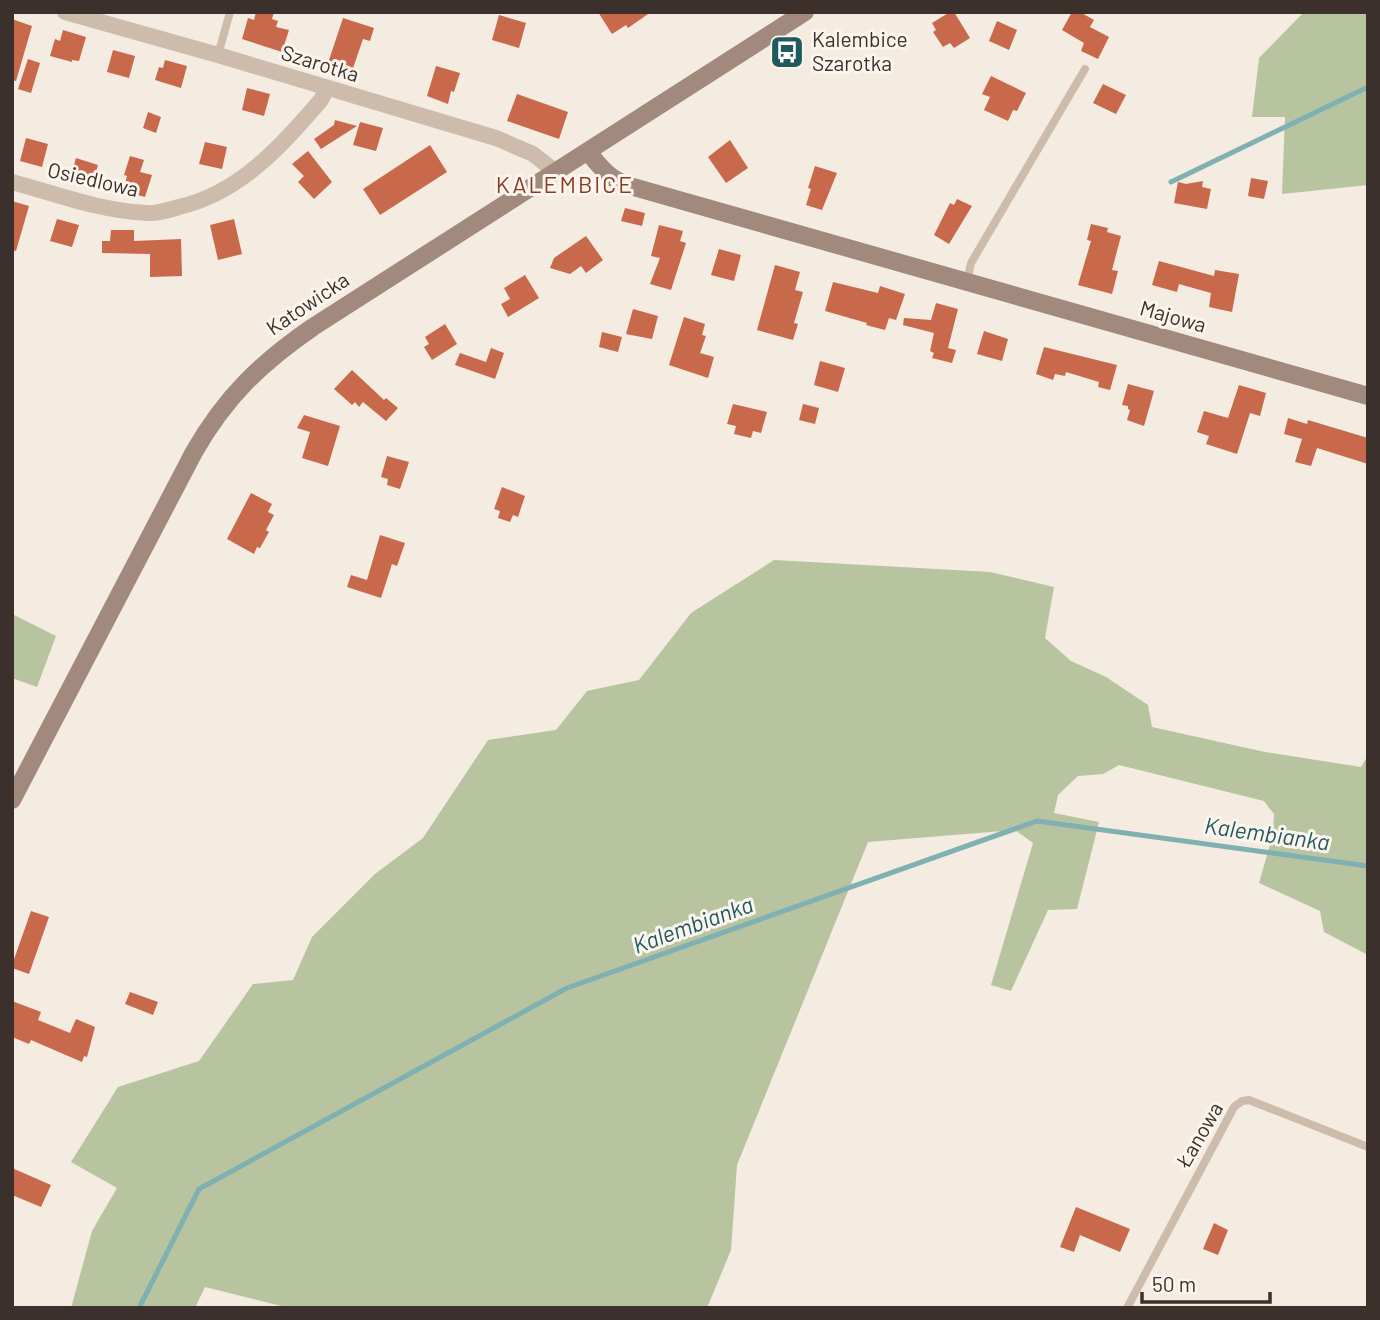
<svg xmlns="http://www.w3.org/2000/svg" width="1380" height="1320" font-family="Barlow,sans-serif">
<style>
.green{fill:#b8c4a0}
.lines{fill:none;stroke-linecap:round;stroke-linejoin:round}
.stream{stroke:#7fb0b2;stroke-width:5}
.building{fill:#c8694b}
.lane{stroke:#cdbbac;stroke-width:8}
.street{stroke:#cdbbac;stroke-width:16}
.secondary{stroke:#a18a7d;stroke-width:18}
.labels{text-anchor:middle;stroke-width:6;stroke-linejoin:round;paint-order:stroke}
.poi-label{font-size:21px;fill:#3b302b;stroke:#fbf5ee;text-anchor:start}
.street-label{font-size:21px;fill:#3b302b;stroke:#fbf5ee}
.neighbourhood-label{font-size:23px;letter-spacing:2px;fill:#8c3b22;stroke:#fbf5ee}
.water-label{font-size:23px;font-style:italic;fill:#1f5a5e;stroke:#fbf5ee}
</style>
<rect width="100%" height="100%" fill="#f4ebe1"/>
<!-- green -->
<path class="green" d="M1304,12H1368V185L1282,194L1285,117H1252L1259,58Z
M774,560L990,572L1054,587L1045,638L1071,661L1106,677L1148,705L1152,727L1265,752L1361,767L1368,755V955L1324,932L1320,911L1259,883L1273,834L1274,814L1264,801L1119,765L1103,774L1078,776L1058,795L1054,813L1099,822L1077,909L1048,910L1011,991L991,985L1033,843L1015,830L868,842L737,1165L731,1250L707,1308H289L205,1287L195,1308H71L92,1231L117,1188L71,1162L118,1087L199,1061L253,984L293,980L312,937L375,874L423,838L488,740L556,730L587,691L639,680L691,613Z
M12,614L56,636L37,687L12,678Z"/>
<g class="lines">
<!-- stream -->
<path class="stream" d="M1171,182L1368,87
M139,1308L199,1189L567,988L1037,821L1368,866"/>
</g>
<!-- building -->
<path class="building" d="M256,12H274L272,19L278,21L276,27L289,30L282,52L242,39L248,18L254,20Z
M598,12H651L628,28L626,25L612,34Z
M950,12H954L970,38L954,48L950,43L943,47L933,32L936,30L932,23Z
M1072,12H1080L1094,20L1090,27L1109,37L1098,59L1081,51L1084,43L1062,30Z
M499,15L526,23L519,48L492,40Z
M343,18L374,28L370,41L363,39L351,74L327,66Z
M12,19L32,26L16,81L12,80Z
M997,21L1017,30L1009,50L989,41Z
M63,30L86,37L79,61L72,60V62L50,56L55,39L60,41Z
M113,50L135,56L129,78L107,72Z
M28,59L40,63L31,93L18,89Z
M165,60L187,66L181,88L155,80L159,67L163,68Z
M436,66L460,73L454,92L451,91L448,104L427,96Z
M991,76L1026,93L1017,111L1013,110L1008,121L984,110L990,97L982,94Z
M1103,84L1126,95L1116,114L1093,103Z
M247,88L270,94L264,116L242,110Z
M517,94L568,112L559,139L507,121Z
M148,112L161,117L156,133L143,128Z
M335,120L357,126L321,149L314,139L334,125Z
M360,122L383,128L376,151L353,145Z
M26,138L48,144L42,167L20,161Z
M730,140L748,168L726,183L708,157Z
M205,142L227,147L222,169L199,164Z
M430,145L447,172L380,215L363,189Z
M308,151L332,182L314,199L298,182L304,176L292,164Z
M130,156L144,160L140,172L152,175L145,197L123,191L127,176L124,175Z
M76,158L98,165L92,185L70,180Z
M815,166L837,173L822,210L806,205L811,189L808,188Z
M1251,178L1268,181L1264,199L1248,196Z
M1203,181L1202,187L1211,189L1207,209L1174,203L1178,182L1186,184Z
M957,199L972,206L949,244L934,235L950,203L954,205Z
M12,201L29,206L16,251L12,250Z
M625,208L645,213L642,226L621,221Z
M57,219L79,225L72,247L50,241Z
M234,219L242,254L218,260L210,225Z
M1091,224L1108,228L1107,232L1121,236L1112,270L1118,271L1112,294L1078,285L1091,241L1087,240Z
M659,225L683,231L680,241L686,243L671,290L650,284L660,258L651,256Z
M111,230H134V241L181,239L182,276L150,277V254L102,253V241H110Z
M586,236L603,260L586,273L581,266L570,274L550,268L554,258Z
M719,249L741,255L734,281L711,275Z
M1159,261L1214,276L1215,270L1239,274L1232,312L1209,307L1211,293L1179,284L1177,292L1152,285Z
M775,265L800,272L795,290L803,292L794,323L798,324L793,340L757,330Z
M525,275L539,298L508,317L501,304L510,299L504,288Z
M833,282L878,293L880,286L905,294L896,320L889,318L885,330L866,325L867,323L825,311Z
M936,303L958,309L948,348L956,350L952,363L932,358L934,353L930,351L934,333L903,325L904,318L931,320Z
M633,309L658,316L652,339L626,334Z
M684,317L705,324L702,335L706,336L700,353L714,357L708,378L669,365Z
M445,324L457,344L432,360L424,347L429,344L425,337Z
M984,331L1008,339L1002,361L977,354Z
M602,332L622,337L618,352L599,347Z
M1044,347L1117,365L1110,390L1098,387L1099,382L1066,372L1065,376L1055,374L1053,380L1036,374Z
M491,348L504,353L495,379L455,365L460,353L486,362Z
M820,361L845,368L838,392L814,385Z
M352,370L384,400L386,398L398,408L386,421L363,402L359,407L355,402L352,405L334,389Z
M1128,384L1154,391L1144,426L1127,420L1130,410L1128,409V406L1122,405Z
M1239,385L1266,393L1260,416L1250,413L1237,454L1206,444L1209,436L1197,432L1204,411L1228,418Z
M733,404L767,412L761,433L753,431L751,438L734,434L736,426L727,424Z
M803,404L819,408L815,424L799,420Z
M304,415L340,426L328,466L302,458L310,432L297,428Z
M1288,418L1307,424L1308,420L1368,438V464L1317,448L1311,466L1295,462L1302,439L1284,434Z
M387,456L409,462L400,489L387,485L388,479L381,477Z
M502,487L525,496L518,517L513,515L510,522L498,518L500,511L494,509Z
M251,493L272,504L268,512L274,515L266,530L269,532L260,548L257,547L254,554L227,539Z
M380,535L405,543L397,566L392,564L381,598L347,587L351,575L367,580Z
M31,911L49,917L29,974L12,968V965Z
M130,992L158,1002L153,1015L125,1004Z
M12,1001L41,1012L38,1020L70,1033L76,1019L95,1027L87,1057L84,1056L82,1062L31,1040L29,1044L12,1037Z
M12,1168L51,1185L41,1207L12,1195Z
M1076,1207L1130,1229L1120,1252L1080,1235L1074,1252L1060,1247Z
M1214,1223L1228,1230L1218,1255L1203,1249Z"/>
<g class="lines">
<!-- lane -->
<path class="lane" d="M218,55L230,12
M967,282L971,263L1085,69
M1127,1308L1234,1107L1242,1101L1249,1100L1368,1147"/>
<!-- street -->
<path class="street" d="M65,12L218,55L496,138L533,154L556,172
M12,182C56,194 101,211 147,213C157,214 169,210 179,207C240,193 281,146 321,100L327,88"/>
<!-- secondary -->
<path class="secondary" d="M588,152C601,168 610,180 630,186L1368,396
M12,800L194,452C226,396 261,363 313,327L805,12"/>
</g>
<!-- icons -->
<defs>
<g id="bus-square" transform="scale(1.75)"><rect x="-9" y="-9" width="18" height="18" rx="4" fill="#1f5a5e" stroke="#fbf5ee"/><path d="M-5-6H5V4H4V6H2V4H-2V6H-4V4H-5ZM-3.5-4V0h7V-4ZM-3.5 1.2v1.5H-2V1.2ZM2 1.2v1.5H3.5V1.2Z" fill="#fff"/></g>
</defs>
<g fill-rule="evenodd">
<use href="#bus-square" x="787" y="52"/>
</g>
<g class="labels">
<!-- poi labels -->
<g class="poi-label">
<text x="812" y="47">Kalembice<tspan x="812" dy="24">Szarotka</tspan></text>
</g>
<!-- street labels -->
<g class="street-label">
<text transform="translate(320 64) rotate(17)" y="7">Szarotka</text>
<text transform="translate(93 180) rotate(13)" y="7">Osiedlowa</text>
<text transform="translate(308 304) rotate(-34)" y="7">Katowicka</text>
<text transform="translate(1173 317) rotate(16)" y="7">Majowa</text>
<text transform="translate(1200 1135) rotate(-60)" y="7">Łanowa</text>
</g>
<!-- neighbourhood labels -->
<g class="neighbourhood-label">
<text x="565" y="193">KALEMBICE</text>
</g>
<!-- water labels -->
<g class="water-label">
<text transform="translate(1267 834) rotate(8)" y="8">Kalembianka</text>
<text transform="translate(693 925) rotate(-20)" y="8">Kalembianka</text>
</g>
</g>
<!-- border -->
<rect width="1380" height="1320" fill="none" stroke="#3b302b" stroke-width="28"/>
<!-- scale -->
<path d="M1142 1292v10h128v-10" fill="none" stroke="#3b302b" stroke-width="3.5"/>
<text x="1152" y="1292" font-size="21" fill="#3b302b" stroke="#fbf5ee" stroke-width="5" paint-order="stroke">50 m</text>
</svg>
